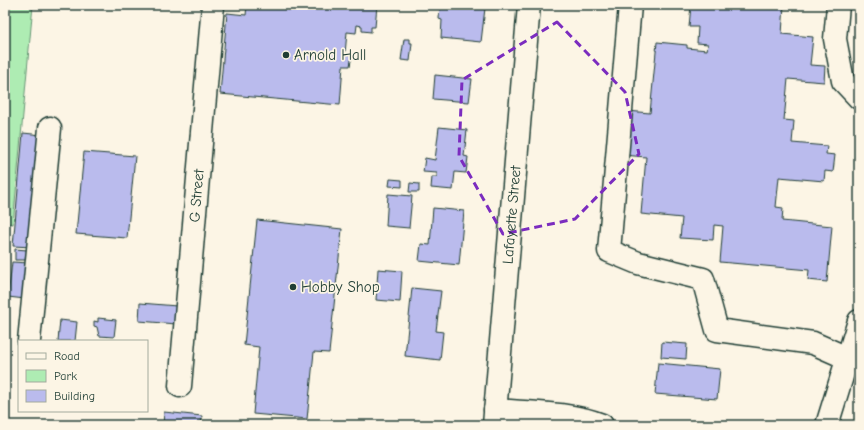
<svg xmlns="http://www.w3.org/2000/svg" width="864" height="430" font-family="'Comic Neue',sans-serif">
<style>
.green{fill:#aeecb3;stroke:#669474}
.building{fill:#babbed;stroke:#1f3d34}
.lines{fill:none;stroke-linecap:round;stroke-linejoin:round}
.minor-casing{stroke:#1f3d34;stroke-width:25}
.minor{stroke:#fcf5e5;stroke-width:22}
.marked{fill:none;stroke:#7b2cbf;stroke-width:3;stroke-dasharray:8 5;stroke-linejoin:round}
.poi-dot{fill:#1f3d34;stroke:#fcf5e5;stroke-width:1.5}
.labels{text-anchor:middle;stroke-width:3.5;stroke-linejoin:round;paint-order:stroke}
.poi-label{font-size:15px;fill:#1f3d34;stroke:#fcf5e5;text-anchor:start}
.street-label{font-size:15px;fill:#1f3d34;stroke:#fcf5e5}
</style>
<rect width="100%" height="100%" fill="#fcf5e5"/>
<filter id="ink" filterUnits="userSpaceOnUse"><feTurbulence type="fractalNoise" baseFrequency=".025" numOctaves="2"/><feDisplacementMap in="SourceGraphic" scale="8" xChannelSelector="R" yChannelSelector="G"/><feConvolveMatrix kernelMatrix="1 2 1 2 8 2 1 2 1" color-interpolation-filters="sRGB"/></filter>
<g filter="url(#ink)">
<!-- green -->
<path class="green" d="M5,5H33L13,224L5,223Z"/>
<!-- building -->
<path class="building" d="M247,5H377L375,27H371V32L362,31V26L357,25L356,33L347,32L345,54L352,55L350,66H343L340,105L220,94L227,13L246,15Z
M440,5L485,8L481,42L441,38L442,20L439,19Z
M691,5H784L782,34L813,37L810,65L825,66L824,82L788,79L784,120L794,121L792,143L827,146L826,154L835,155L833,172L825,171L824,181L779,177L776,207L783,208L782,221L832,226L827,282L808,280L809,270L720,262L723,226L714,225L713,240L680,238L682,218L641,214L646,157L623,155L627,111L650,113L657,42L687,45V48L707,50L708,44L697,43L698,27H689Z
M404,39H410V43H412L410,61L401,60Z
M435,75L472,79L469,102L433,99Z
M439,127L467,130L464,156L468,157L466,173L455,172L453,190L431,188L432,177H437V173L423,172L425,158L435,160Z
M23,133L42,135L32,247L13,246Z
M84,152L135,156L127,238L76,234Z
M390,179L402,180V187L389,186Z
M410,183L419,184V192H409Z
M388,194L412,196L409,228L386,226Z
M433,208L464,211L459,265L419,261L421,244L430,245Z
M257,220L342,229L329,353L314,352L307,419L253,414L259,347L244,345Z
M15,249L27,250L26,260H15Z
M12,262L29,263L25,299L8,297Z
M378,269L402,271L400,302L376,300Z
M412,288L441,291L436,331L443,332L440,360L405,356Z
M140,303L177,306L176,324L139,321Z
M98,318L116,320L114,337L99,336L97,327L94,326V321L98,322Z
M60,320L77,322L75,341H58Z
M662,342L687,344L686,359L661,357Z
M658,363L720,369L717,399L655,394Z
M164,412L202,416L201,425H163Z"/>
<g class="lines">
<!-- minor casing -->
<g class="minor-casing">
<g id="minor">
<path d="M630,5L609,251L638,263L703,279L717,330L813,343L847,358"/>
<path d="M838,5L835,39L843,81L859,98"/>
<path d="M29,341L50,128"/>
<path id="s1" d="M180,386L213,5"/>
<path d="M495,410C530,413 569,412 602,425"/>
<path id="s2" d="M494,425L529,5"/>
<path d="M827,425L859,321"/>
</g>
</g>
<!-- minor -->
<use href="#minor" class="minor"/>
</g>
</g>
<!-- marked area -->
<path class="marked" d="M557,22L625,92L639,154L575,219L503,234L459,156L462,80Z"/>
<!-- markers -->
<g class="poi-dot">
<circle cx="286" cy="55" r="4"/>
<circle cx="293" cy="287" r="4"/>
</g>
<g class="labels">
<!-- poi labels -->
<g class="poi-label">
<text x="294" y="60">Arnold Hall</text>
<text x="301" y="292">Hobby Shop</text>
</g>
<!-- street labels -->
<g class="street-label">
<text dy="5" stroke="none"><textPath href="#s1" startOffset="191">G Street</textPath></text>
<text dy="5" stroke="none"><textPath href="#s2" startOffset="211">Lafayette Street</textPath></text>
</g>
</g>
<!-- margin -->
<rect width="864" height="430" fill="none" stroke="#fcf5e5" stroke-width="20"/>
<rect x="10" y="10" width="844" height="410" fill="none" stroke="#1f3d34" stroke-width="1.5" filter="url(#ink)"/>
<!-- legend -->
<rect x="18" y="340" width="130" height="72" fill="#fcf5e5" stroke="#a4ab9e"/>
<rect x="26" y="353" width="20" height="6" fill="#fcf5e5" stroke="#a4ab9e"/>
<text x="54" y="360" font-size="12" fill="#1f3d34">Road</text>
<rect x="26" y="370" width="20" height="12" fill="#aeecb3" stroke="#a4ab9e"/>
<text x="54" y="380" font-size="12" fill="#1f3d34">Park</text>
<rect x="26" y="390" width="20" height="12" fill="#babbed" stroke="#a4ab9e"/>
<text x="54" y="400" font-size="12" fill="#1f3d34">Building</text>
</svg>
